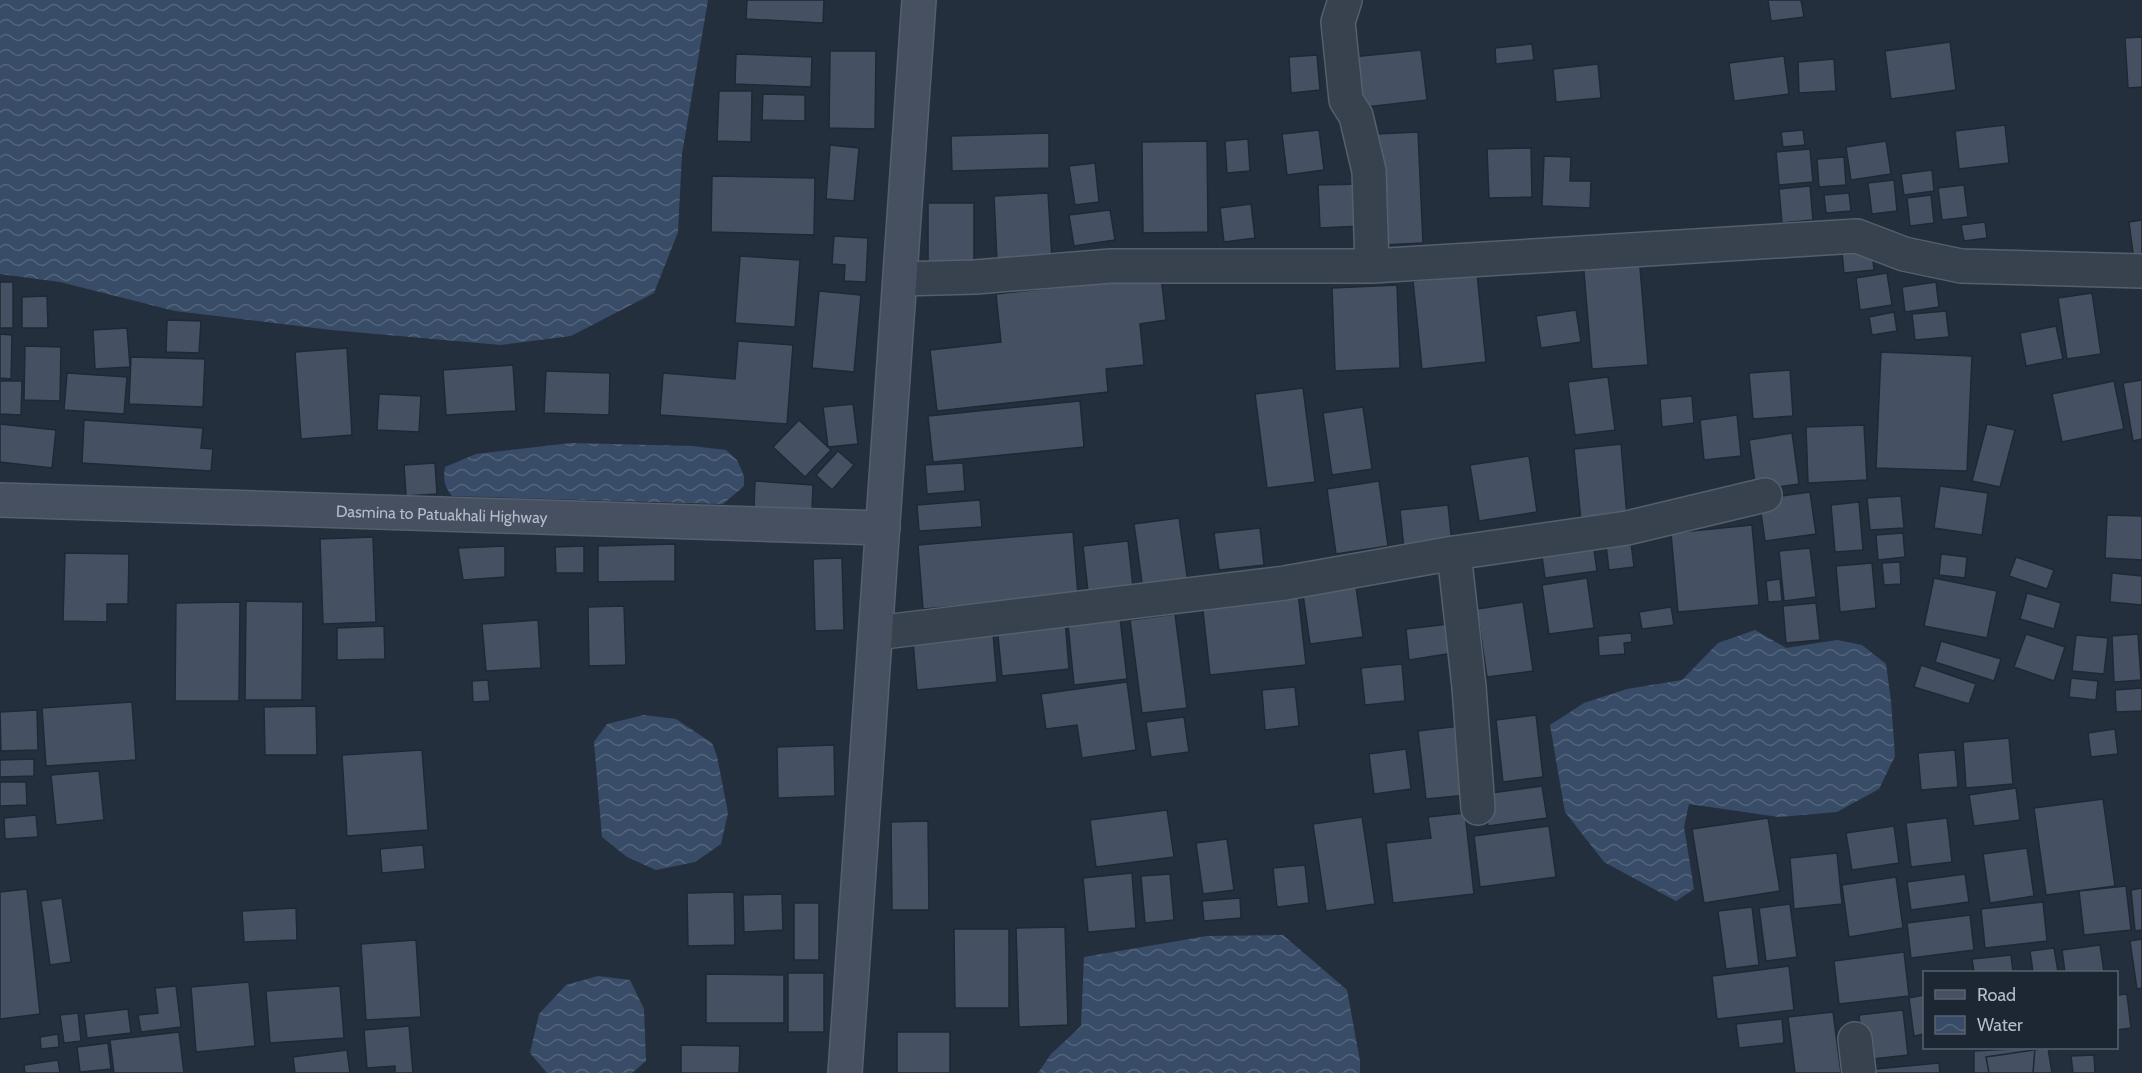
<svg xmlns="http://www.w3.org/2000/svg" width="2142" height="1073" font-family="Cabin,sans-serif">
<style>
.water{fill:url(#water-waves)}
.building{fill:#455162;stroke:#1f2835;stroke-width:1.5}
.lines{fill:none;stroke-linecap:round;stroke-linejoin:round}
.street-casing{stroke:#565f6c;stroke-width:36}
.secondary-casing{stroke:#565f6c;stroke-width:36}
.street{stroke:#38414e;stroke-width:33}
.secondary{stroke:#465061;stroke-width:33}
.labels{text-anchor:middle;stroke-width:6;stroke-linejoin:round;paint-order:stroke}
.street-label{font-size:16px;fill:#b4bcc9;stroke:#1d2633}
</style>
<defs>
<pattern id="water-waves" width="16" height="10" patternUnits="userSpaceOnUse" patternTransform="scale(1.5)"><rect width="16" height="10" fill="#394c67"/><path d="M0 5q4-4 8 0t8 0" fill="none" stroke="#53647b"/></pattern>
</defs>
<rect width="100%" height="100%" fill="#242f3e"/>
<!-- water -->
<path class="water" d="M0,0H708L682,154L678,232L654,293L571,336L501,345L331,330L175,311L60,282L0,274Z
M571,443L692,446L726,450L737,460L744,476V486L723,504L452,496C444,486 443,479 445,467L476,454Z
M1755,630L1786,648L1837,640L1862,645L1886,664L1891,701L1895,756L1879,789L1837,812L1779,817L1689,804L1684,827L1694,889L1676,901L1604,862L1565,812L1550,725L1584,703L1627,689L1682,680L1718,643Z
M644,715L676,719L712,743L717,756L728,813L721,844L695,862L656,870L627,857L602,837L594,742L607,724Z
M1283,935L1347,990L1360,1061V1073H1038L1051,1054L1081,1026L1084,957L1207,936Z
M598,976L630,980L644,1009L646,1061L632,1073H547L530,1053L539,1014L566,985Z"/>
<!-- building -->
<path class="building" d="M747,0H824L823,23L746,19Z
M1768,0H1801L1804,17L1771,21Z
M2142,37V87L2128,88L2125,38Z
M1950,42L1956,90L1891,99L1885,51Z
M1532,44L1534,60L1496,64L1495,48Z
M1421,50L1427,100L1357,108L1352,57Z
M830,51H876L875,129L829,128Z
M736,54L812,57L811,87L735,84Z
M1317,55L1320,90L1291,93L1289,57Z
M1784,56L1789,94L1734,101L1729,63Z
M1834,59L1836,91L1799,93L1798,62Z
M1598,64L1601,98L1556,102L1553,69Z
M719,91H752L751,142L717,141Z
M763,94L805,95V121L762,120Z
M2005,125L2009,163L1959,169L1955,131Z
M1319,130L1324,170L1287,175L1282,134Z
M1803,130L1805,145L1783,147L1781,132Z
M1418,132L1423,243L1382,245L1377,134Z
M1049,133V168L952,171L951,136Z
M1248,139L1250,171L1227,173L1225,141Z
M1207,141L1208,232L1143,233L1142,142Z
M1886,141L1891,174L1851,180L1846,147Z
M830,145L859,148L854,201L826,199Z
M1531,148L1532,197L1489,198L1487,149Z
M1810,149L1813,182L1779,185L1776,152Z
M1544,156L1571,157L1570,181H1591L1590,208L1542,206Z
M1844,157L1846,185L1819,187L1817,159Z
M1095,163L1099,202L1075,205L1069,166Z
M1932,170L1934,191L1904,195L1901,174Z
M712,176L815,178L814,235L711,232Z
M1894,180L1897,211L1872,214L1868,183Z
M1361,184L1362,226L1320,228L1318,185Z
M1964,185L1968,217L1942,220L1938,188Z
M1810,186L1813,220L1782,223L1779,189Z
M1048,193L1052,259L997,262L994,196Z
M1849,193L1851,211L1826,213L1824,195Z
M1931,195L1934,223L1910,226L1907,198Z
M928,203H974V269L928,270Z
M1251,204L1255,238L1224,242L1220,208Z
M1110,210L1115,240L1074,246L1069,215Z
M2142,220V259L2134,261L2129,222Z
M1985,222L1987,238L1964,241L1961,225Z
M834,236L868,238L866,282L844,281L845,265L832,264Z
M1872,250L1874,270L1844,273L1842,253Z
M1639,255L1648,365L1592,369L1583,260Z
M740,256L800,260L795,327L735,323Z
M1887,273L1892,305L1860,310L1856,278Z
M1477,274L1486,362L1422,369L1413,281Z
M1161,276L1166,320L1140,324L1144,365L1106,369L1108,392L937,411L930,350L1001,342L996,294Z
M0,282H13V328H0Z
M1936,282L1939,307L1905,312L1902,287Z
M1397,285L1400,368L1335,371L1332,288Z
M819,291L861,295L854,372L812,368Z
M2092,293L2101,354L2067,359L2058,298Z
M47,296L48,328H22V297Z
M1576,310L1581,342L1541,348L1536,316Z
M1946,311L1949,337L1915,340L1912,314Z
M1894,312L1897,331L1872,335L1869,317Z
M167,320L201,321L199,353L166,352Z
M2056,326L2063,359L2026,366L2020,333Z
M127,328L130,367L95,369L93,330Z
M0,334L12,335L11,379L0,378Z
M738,341L793,345L787,424L660,415L663,373L735,379Z
M25,346L61,347L60,401L24,400Z
M347,348L352,435L301,439L295,352Z
M1881,352L1972,356L1967,471L1876,468Z
M131,357L205,359L203,407L129,404Z
M513,365L516,411L446,415L443,370Z
M1790,370L1793,416L1753,419L1749,373Z
M546,371L610,373L609,415L544,413Z
M67,373L127,377L124,414L64,410Z
M1608,377L1615,430L1575,435L1568,382Z
M2142,380V439L2133,441L2123,383Z
M0,381H22L21,415L0,414Z
M2114,381L2124,429L2062,442L2052,394Z
M1303,388L1315,482L1267,488L1255,394Z
M379,394L421,396L419,432L377,430Z
M1692,396L1694,423L1662,427L1660,399Z
M1080,401L1084,447L933,462L928,416Z
M853,404L858,444L828,447L823,407Z
M1363,407L1372,469L1332,475L1323,413Z
M1737,415L1741,456L1704,460L1700,420Z
M84,420L203,428L201,448L213,449L211,471L82,463Z
M799,420L831,450L805,477L773,447Z
M0,424L56,430L52,468L0,462Z
M1987,424L2015,430L2000,487L1972,481Z
M1864,425L1867,480L1808,483L1806,427Z
M1792,433L1799,484L1756,490L1749,440Z
M1621,444L1627,517L1581,521L1574,449Z
M838,451L854,465L832,490L816,475Z
M1529,456L1537,512L1479,521L1470,465Z
M435,463L437,494L406,496L404,465Z
M963,463L965,491L927,494L925,465Z
M755,481L813,485L812,511L754,507Z
M1379,481L1388,546L1336,554L1327,489Z
M1940,486L1988,493L1982,535L1934,528Z
M1810,492L1816,534L1765,541L1759,499Z
M1901,496L1904,528L1870,530L1867,498Z
M980,500L982,527L919,531L917,505Z
M1859,502L1863,550L1835,552L1831,505Z
M1448,505L1452,544L1404,549L1400,510Z
M2107,515L2142,516V560L2105,558Z
M1179,518L1188,583L1143,590L1134,524Z
M1752,525L1759,605L1678,612L1671,533Z
M1260,528L1264,565L1219,570L1214,533Z
M1073,532L1078,596L923,609L918,545Z
M1903,533L1905,557L1878,560L1876,535Z
M1630,534L1634,567L1609,570L1605,537Z
M373,537L376,622L323,624L320,539Z
M1128,541L1134,596L1089,601L1083,546Z
M1593,542L1597,571L1545,578L1541,549Z
M675,544V581L598,582V546Z
M505,546V577L463,580L458,548Z
M584,546V573H556L555,547Z
M1810,548L1816,597L1784,601L1779,551Z
M65,553L129,554L128,604H107V622L63,621Z
M1941,554L1967,557L1965,578L1939,575Z
M2016,557L2054,570L2047,589L2009,576Z
M842,558L844,630L815,631L813,559Z
M1900,562L1901,584L1884,585L1882,563Z
M1872,563L1876,608L1840,612L1836,566Z
M2112,573L2142,576V605L2110,602Z
M1587,578L1594,628L1549,634L1542,585Z
M1934,578L1997,591L1987,638L1924,626Z
M1780,579L1782,601L1768,602L1766,581Z
M1355,580L1363,637L1310,644L1302,587Z
M1298,592L1306,665L1210,675L1202,602Z
M2027,593L2061,603L2054,629L2020,619Z
M246,601L303,602L302,700H245Z
M240,602L239,701H175L176,603Z
M1523,602L1533,671L1487,677L1477,609Z
M1816,603L1820,640L1786,643L1783,606Z
M624,606L626,665L589,666L588,607Z
M1671,607L1674,625L1642,629L1639,612Z
M1175,614L1187,708L1142,713L1130,620Z
M1120,618L1127,679L1074,685L1068,624Z
M1065,619L1069,669L1002,676L997,626Z
M538,620L541,668L486,671L482,624Z
M1449,624L1453,653L1409,660L1406,629Z
M384,626L385,659L337,660V628Z
M993,633L997,682L917,690L913,641Z
M1631,633L1632,642L1624,643L1625,654L1599,656L1598,636Z
M2026,634L2065,647L2054,681L2014,667Z
M2138,634L2141,680L2114,682L2112,636Z
M2076,635L2108,638L2104,674L2072,671Z
M1941,641L2001,659L1994,681L1935,662Z
M1402,664L1405,701L1365,705L1361,668Z
M1921,665L1976,684L1969,704L1914,687Z
M2071,678L2098,681L2096,700L2069,697Z
M488,680L490,701L473,702L472,681Z
M1127,682L1136,750L1082,758L1077,725L1046,729L1041,694Z
M1295,687L1299,726L1265,730L1262,690Z
M2142,688V711L2116,712L2115,690Z
M132,702L136,760L46,766L42,708Z
M316,706L317,755H265L264,707Z
M37,710L38,750L1,751L0,712Z
M1536,715L1543,777L1503,782L1496,720Z
M1184,717L1189,752L1151,757L1146,722Z
M1460,726L1468,795L1426,799L1418,731Z
M2115,729L2118,754L2091,757L2088,733Z
M2009,738L2013,784L1966,788L1963,742Z
M834,745L835,796L778,798L777,747Z
M1406,749L1411,789L1374,794L1369,754Z
M422,750L428,830L347,836L342,755Z
M1955,750L1958,787L1921,790L1918,753Z
M34,759V776L0,777V760Z
M99,771L104,820L56,825L51,775Z
M0,782H26L27,805L0,806Z
M1542,786L1547,818L1488,826L1484,794Z
M2016,788L2020,820L1974,826L1969,795Z
M2103,799L2115,886L2046,895L2034,808Z
M1167,810L1174,857L1096,867L1090,820Z
M1465,813L1474,894L1393,903L1386,843L1431,838L1428,817Z
M36,815L38,837L5,839L4,818Z
M1362,817L1375,904L1326,911L1313,824Z
M1768,818L1780,891L1704,903L1692,829Z
M1947,818L1952,862L1911,867L1906,823Z
M928,821L929,910H892L891,822Z
M1549,826L1556,877L1480,887L1474,836Z
M1894,826L1899,863L1852,870L1846,833Z
M1227,839L1234,890L1203,894L1196,843Z
M423,845L425,869L382,873L380,849Z
M2027,848L2034,896L1990,903L1983,854Z
M1837,853L1842,904L1794,909L1790,858Z
M1305,865L1309,903L1277,907L1273,868Z
M1132,873L1136,928L1088,932L1083,878Z
M1170,874L1174,920L1145,923L1141,876Z
M1965,874L1969,902L1911,910L1907,882Z
M1896,877L1903,928L1849,937L1842,885Z
M2126,886L2131,930L2084,935L2079,891Z
M2142,888V930L2135,931L2131,890Z
M27,889L40,1014L0,1019V892Z
M734,892L735,945L688,946L687,893Z
M782,894L783,930L744,932L743,895Z
M62,898L71,962L50,965L41,901Z
M1240,898L1241,918L1204,921L1202,901Z
M2043,902L2047,941L1985,948L1981,909Z
M794,903H819V960H794Z
M1790,904L1797,957L1766,961L1759,908Z
M1752,907L1759,965L1726,969L1718,911Z
M296,908L297,940L244,942L242,911Z
M1970,915L1974,950L1911,958L1907,923Z
M1065,927L1068,1025L1019,1027L1016,928Z
M954,929H1009V1008H955Z
M2142,939V988L2137,989L2130,941Z
M416,940L421,1017L366,1020L361,944Z
M2100,945L2104,972H2065L2062,950Z
M2054,948L2058,972H2033L2030,951Z
M1904,952L1909,996L1839,1004L1834,961Z
M2011,955L2013,972H1974L1972,959Z
M1789,966L1794,1010L1717,1019L1712,976Z
M788,973H824V1032H788Z
M706,974L784,975V1023H706Z
M249,982L255,1046L196,1052L191,987Z
M176,986L181,1027L141,1032L138,1015L158,1013L155,988Z
M340,986L344,1038L270,1043L266,991Z
M2127,994L2131,1028L2116,1030V995Z
M1924,995V1034L1914,1036L1909,998Z
M128,1009L131,1033L87,1038L84,1014Z
M1903,1010L1908,1055L1864,1060L1859,1015Z
M1833,1012L1841,1073H1795L1788,1017Z
M78,1013L81,1041L64,1043L60,1015Z
M1782,1019L1784,1043L1739,1048L1736,1024Z
M409,1026L413,1073H395V1066L367,1068L364,1030Z
M179,1032L184,1073H114L110,1040Z
M897,1032H950V1073H897Z
M58,1034L59,1047L41,1049L40,1037Z
M108,1043L111,1069L80,1072L77,1047Z
M681,1045L740,1046L739,1073H681Z
M2035,1048L2033,1073H1974V1051Z
M2048,1048L2052,1073H1989L1986,1057Z
M347,1050L350,1073H295L293,1057Z
M2094,1055L2095,1073H2073L2071,1056Z
M58,1060L60,1073H25L24,1065Z
M1939,1063L1940,1073H1875V1069Z"/>
<g class="lines">
<!-- street casing -->
<g class="street-casing">
<path id="street" d="M1345,0L1338,22L1346,100L1356,116L1369,171L1372,266
M900,279L975,277L1111,266H1372L1857,236L1904,254L1961,266L2142,271
M1454,553L1469,687L1478,808
M876,633L1285,583L1454,553L1627,528L1765,495
M1855,1039L1859,1073"/>
</g>
<!-- secondary casing -->
<g class="secondary-casing">
<g id="secondary">
<path id="s1" d="M0,500L883,528"/>
<path d="M845,1073L919,0"/>
</g>
</g>
<!-- street -->
<use href="#street" class="street"/>
<!-- secondary -->
<use href="#secondary" class="secondary"/>
</g>
<g class="labels">
<!-- street labels -->
<g class="street-label">
<text dy="6" stroke="none"><textPath href="#s1" startOffset="442">Dasmina to Patuakhali Highway</textPath></text>
</g>
</g>
<!-- legend -->
<rect x="1923" y="971" width="195" height="78" fill="#1d2633" stroke="#59626f" stroke-width="1.5"/>
<rect x="1935" y="990" width="30" height="9" fill="#465061" stroke="#59626f" stroke-width="1.5"/>
<text x="1977" y="1001" font-size="18" fill="#b4bcc9">Road</text>
<rect x="1935" y="1016" width="30" height="18" fill="url(#water-waves)" stroke="#59626f" stroke-width="1.5"/>
<text x="1977" y="1031" font-size="18" fill="#b4bcc9">Water</text>
</svg>
